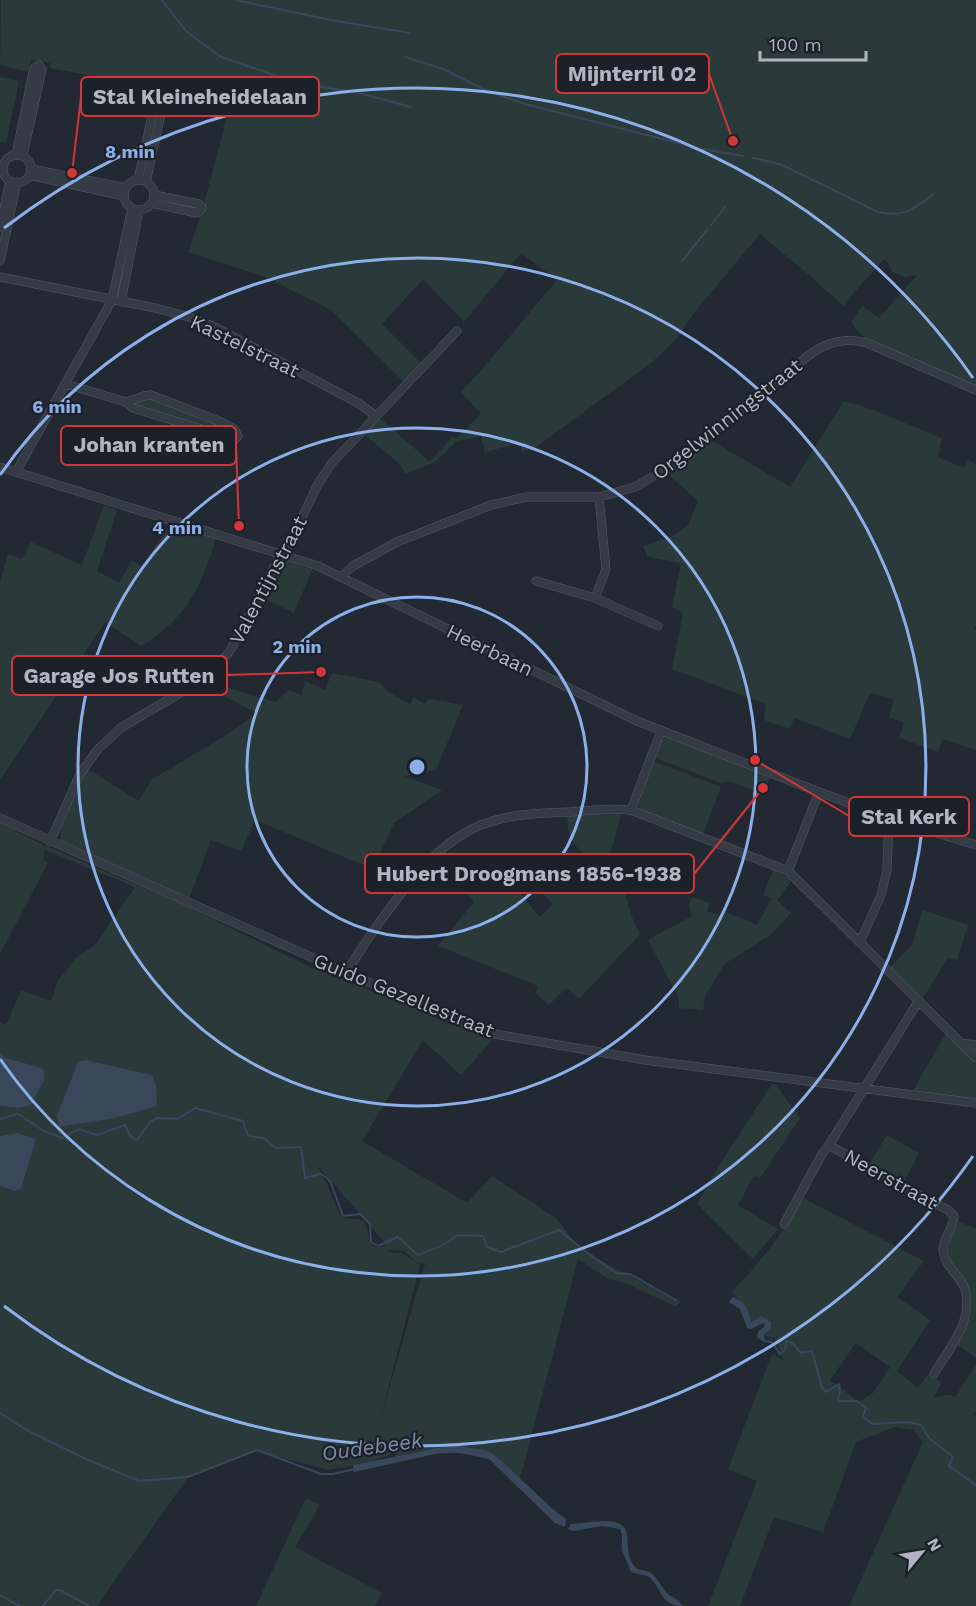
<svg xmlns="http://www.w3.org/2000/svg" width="976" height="1606" font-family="'Work Sans',sans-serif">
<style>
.green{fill:#2a3a3a;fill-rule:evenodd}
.water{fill:#39475b}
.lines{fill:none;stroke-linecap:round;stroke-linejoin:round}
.stream{stroke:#39475b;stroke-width:2}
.minor-casing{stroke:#535962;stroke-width:9}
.minor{stroke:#353b44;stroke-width:8}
.ring{fill:none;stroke:#8cafe9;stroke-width:3}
.labels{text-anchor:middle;stroke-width:4.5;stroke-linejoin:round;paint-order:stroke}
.street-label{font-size:20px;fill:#afb6c1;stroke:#1b2029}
.water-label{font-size:21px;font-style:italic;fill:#7b8da6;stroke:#1b2029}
.centre{fill:#8cafe9;stroke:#1b2029;stroke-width:3}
.ring-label{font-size:18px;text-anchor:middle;font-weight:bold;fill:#8cafe9;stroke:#1b2029;stroke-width:4.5;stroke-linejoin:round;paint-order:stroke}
.leader{fill:none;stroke:#d23637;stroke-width:2}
.callout-dot{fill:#d23637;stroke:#1b2029;stroke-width:2}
.callout{fill:#1b2029;stroke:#d23637;stroke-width:2}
.callout-label{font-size:21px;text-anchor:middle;font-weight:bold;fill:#afb6c1}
</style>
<rect width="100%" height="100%" fill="#222933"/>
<!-- green -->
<path class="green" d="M1,0H976V387L864,338L851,322L862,306L879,318L917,275L905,277L892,272L887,261L884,259L852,295L844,307L815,280L760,234L693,314L678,337L651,363L536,447L522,451L519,443L485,452L481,436L456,442L435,462L405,474L400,464L364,434L380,418L430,462L453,436L456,439L481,414L461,392L485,366L557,280L521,253L464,322L423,279L382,324L422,364L404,382L330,309L265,277L188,252L201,215L229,109L156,88L50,68V63L31,60L28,72L0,65Z
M0,77L19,81L6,143L0,142Z
M148,397L179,407L229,430L228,435L227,436L134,406L132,403Z
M844,401L871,409L942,438L938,457L964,468L968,460L976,465V626L974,629L976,630V750L943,739L938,752L899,738L904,723L889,717L894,699L870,693L850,739L794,718L790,729L764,720L766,704L672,669L683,613L672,607L681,563L648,557L643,546L673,536L689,524L698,501L667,473L709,439L790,487Z
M104,505L117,510L97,571L119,583L132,560L142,567L169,525L216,538C201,588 187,618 141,646L105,622L0,780V583L8,554L22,559L31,542L82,565Z
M283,560L312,570L294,613L263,598Z
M332,673L379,682L387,691L410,704L414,697L425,704L429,699L463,705L436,770L404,776L442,790L394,823L378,857L406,879L400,888L378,871L255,820L241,851L211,840L189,899L61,841L60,831L84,772L89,770L139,801L151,780L225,736L257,713L226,697L224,694L226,687L275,702L289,690L301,695L305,681L325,690Z
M666,737L770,777L764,792L755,796L750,794L755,791L729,781L721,783L658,759L655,756L660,742Z
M655,762L721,787L703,834L639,808L637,802L652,763Z
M621,814L611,852C585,865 564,842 568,815Z
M0,823L46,846L186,906L308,966L415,1008L449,1024L494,1038L461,1075L423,1040L362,1141L467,1203L492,1176L556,1218L581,1250L677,1301L682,1298L677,1306H674L626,1283L607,1278L578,1259L520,1479L496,1456L488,1451L432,1454L398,1462L395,1453L365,1463L328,1470L257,1451L188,1477L97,1606H0V1186L14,1191L36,1139L18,1133L0,1136V1106L18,1108L39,1067L6,1058L0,1053V1022L6,1025L21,990L51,1001L58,981L76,958L95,945L135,887L45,850L43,859L48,863L0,954ZM318,1166L386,1244V1246L373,1247C366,1238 370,1228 362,1220L342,1218C335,1206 332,1196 327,1184C324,1178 320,1174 318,1166ZM388,1249L404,1251L417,1263L425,1264L380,1420L420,1265L402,1253L389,1252Z
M530,854L540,856L545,863L552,855L579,883L593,871L587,863L614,856L632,917L640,934L579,999L566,988L549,1005L536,994L538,986L438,946L474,902L468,895L494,874L498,878L503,874L540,917L553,905L516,861Z
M773,870L792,880L777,900L791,913L769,936L724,964L705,997L703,1010L679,1008L678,996L648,940L692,916L689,904L693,897L710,903L707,911L721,916L723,911L757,925L772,898L763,895Z
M922,910L968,925L957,960L948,958L923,998L890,967L912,945Z
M946,1033L976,1064V1101L912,1092Z
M772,1084H775L800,1118L760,1178L754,1176L738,1205L778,1229L753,1259L697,1204L721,1162Z
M887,1135L919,1153L903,1184L868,1166Z
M803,1198L924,1261L897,1297L930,1320L897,1371L918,1388L928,1374L942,1382L934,1397L950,1395L955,1397L976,1365V1411L974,1414L976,1415V1606H849L923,1442L914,1430L895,1427L856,1442L823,1532L774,1517L740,1606H708L757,1481L728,1469L772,1354L784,1361L775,1338L765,1336L772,1326L758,1318L750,1322L747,1308L732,1292C759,1263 785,1232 803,1198ZM856,1343L890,1367L873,1393L859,1402L830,1380Z
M960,1222L976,1229V1358L956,1344C963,1332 972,1321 972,1306C972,1280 939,1265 950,1237C953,1232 955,1226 960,1222Z
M306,1498L320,1505L295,1547L382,1593L375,1606H256Z"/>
<!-- water -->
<path class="water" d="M0,1053L6,1058L39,1067L44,1070V1080L31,1105L18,1108L0,1106Z
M85,1060L152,1075L156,1086L157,1106L115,1118L59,1127L57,1116L78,1062Z
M18,1133L36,1139L21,1188L14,1191L0,1186V1136Z
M733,1297C745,1301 749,1310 751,1322L761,1316L771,1322V1329L764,1335L765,1343L757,1337L758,1332L764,1327L765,1324L763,1323L751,1329L747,1328L740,1309L729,1302Z
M454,1445L488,1451L496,1456L555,1511L566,1519L565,1527L555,1523L489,1459L460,1453H440L354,1472L353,1465Z
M601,1521C642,1520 619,1545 634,1566C637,1571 646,1570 651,1573C659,1579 663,1591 669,1595C676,1599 678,1599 683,1606C660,1606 662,1588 649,1577C644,1574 636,1574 631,1572L622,1550V1535L620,1529L602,1526L573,1531L568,1529L571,1524Z"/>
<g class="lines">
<!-- stream -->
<path class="stream" d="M162,0L186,31L221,57L280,77L308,85L355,92L411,107
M235,0L336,21L410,33
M405,57L443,69L483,89L525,104L690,146
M702,149L743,156
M752,158L780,164L878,212C904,218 913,209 934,194
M711,225L725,207
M682,261L707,230
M0,1119L18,1114L44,1131L62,1138L78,1129L97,1135L125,1125L130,1136L137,1140L150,1122L157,1118L178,1119L195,1108L243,1121L248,1136L263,1138L276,1148L301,1147L305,1178L321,1174L327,1178L331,1183L343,1216L360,1214L370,1224L371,1242L378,1246L398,1237L418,1255C432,1249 446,1246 457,1235L483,1236L487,1247L501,1252L559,1230L585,1251L616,1273L630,1274L676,1300
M764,1341L772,1342L780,1354L785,1350L786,1341L792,1343L801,1353L812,1351L822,1388L826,1392L839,1384L840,1390L838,1401H857L866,1408L863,1416L872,1424L909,1422L921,1425L929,1438L953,1457L949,1466L976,1485
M0,1413L25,1429L88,1460L139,1481L188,1477L257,1450L321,1474H333L355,1469
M0,1595L19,1606
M43,1606L56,1590H60L89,1606"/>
<!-- minor casing -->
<g class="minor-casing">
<path id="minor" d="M16,155L34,68L39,65L42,69L23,155
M3 169a14 14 0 1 1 28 0a14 14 0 1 1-28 0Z
M31,169L126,188
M29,175L124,196
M138,180L156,98L161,94L164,100L146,182
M124 195a15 15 0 1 1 30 0a15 15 0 1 1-30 0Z
M152,203L197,213L202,208L199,204L154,195
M0,227L10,181
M0,261L17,182
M0,277L155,308L189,317L215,327L264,353L358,403L376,416
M121,302L139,210
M66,384L126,402L133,408L204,430L230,441H233L238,436L234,429L221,422L151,395L144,396L126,402
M0,467L318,566L637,721L819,792L889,818L976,845
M16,472L112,300L132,208
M341,577L353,566L397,542L491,505L527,497H599L635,487L672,465L809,355C827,342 845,337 867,343L976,390
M536,581L595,598L658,626
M595,598L606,569L599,497
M631,810L661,731
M0,818L347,973L489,1033L645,1060L976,1103
M50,842L80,774L98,749L122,727L197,683L214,668L229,652L239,635L275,565L290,543L317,486L331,464L457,331
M788,871L819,792
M860,942L881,895L887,870L889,818
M347,973C356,955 368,939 379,923C405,887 431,850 472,829C502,814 538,813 571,812C591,810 611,808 631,810L788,871L976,1058
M918,1002L829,1145L882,1176L948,1210L954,1216C954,1228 942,1239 943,1251C945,1266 958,1274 964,1287C976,1318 949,1349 934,1374
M961,1043L976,1045
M784,1224L822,1154L829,1145"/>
</g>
<!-- minor -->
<use href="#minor" class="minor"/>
</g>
<!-- distance rings -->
<g class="ring">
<circle cx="417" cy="767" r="170"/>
<circle cx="417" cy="767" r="339"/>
<path d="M0 475A509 509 0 1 1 0 1059"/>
<path d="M973 1156A679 679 0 0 1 4 1306M4 228A679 679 0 0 1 973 378"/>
</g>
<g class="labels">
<!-- street labels -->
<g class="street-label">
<text transform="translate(245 346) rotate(26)" y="7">Kastelstraat</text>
<text transform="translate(727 419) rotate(-38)" y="7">Orgelwinningstraat</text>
<text transform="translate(268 580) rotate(-62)" y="7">Valentijnstraat</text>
<text transform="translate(490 650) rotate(26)" y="7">Heerbaan</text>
<text transform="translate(404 995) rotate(22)" y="7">Guido Gezellestraat</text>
<text transform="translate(891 1179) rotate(29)" y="7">Neerstraat</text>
</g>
<!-- water labels -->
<g class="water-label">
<text transform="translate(372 1447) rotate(-8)" y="7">Oudebeek</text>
</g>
</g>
<circle cx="417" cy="767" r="9" class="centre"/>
<g class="ring-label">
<text x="130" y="158">8 min</text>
<text x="57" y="413">6 min</text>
<text x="177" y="534">4 min</text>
<text x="297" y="653">2 min</text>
</g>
<!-- callouts -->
<path class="leader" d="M733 141L709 74M72 173L81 97M239 526L236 445M321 672L227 675M755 760L849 816M763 788L694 874"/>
<g class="callout-dot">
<circle cx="733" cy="141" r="6"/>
<circle cx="72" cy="173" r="6"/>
<circle cx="239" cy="526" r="6"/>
<circle cx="321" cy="672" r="6"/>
<circle cx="755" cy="760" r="6"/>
<circle cx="763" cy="788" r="6"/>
</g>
<g class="callout">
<rect x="556" y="54" width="153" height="39" rx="6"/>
<rect x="81" y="77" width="238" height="39" rx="6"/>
<rect x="61" y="426" width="175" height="39" rx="6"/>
<rect x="12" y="656" width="215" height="39" rx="6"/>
<rect x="849" y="797" width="120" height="39" rx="6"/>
<rect x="365" y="854" width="329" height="39" rx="6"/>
</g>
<g class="callout-label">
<text x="632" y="81">Mijnterril 02</text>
<text x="200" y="104">Stal Kleineheidelaan</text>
<text x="149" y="452">Johan kranten</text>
<text x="119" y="683">Garage Jos Rutten</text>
<text x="909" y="824">Stal Kerk</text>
<text x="529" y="881">Hubert Droogmans 1856-1938</text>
</g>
<!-- north arrow -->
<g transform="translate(922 1552) rotate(60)" stroke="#1b2029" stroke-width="4.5" paint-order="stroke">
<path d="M0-4.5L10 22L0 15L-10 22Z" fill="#afb6c1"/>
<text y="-9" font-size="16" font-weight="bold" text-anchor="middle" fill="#afb6c1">N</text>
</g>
<!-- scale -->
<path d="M760 51v9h106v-9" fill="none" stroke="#afb6c1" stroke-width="3"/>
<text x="769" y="51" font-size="18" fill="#afb6c1" stroke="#1b2029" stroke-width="4.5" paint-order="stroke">100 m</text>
</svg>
